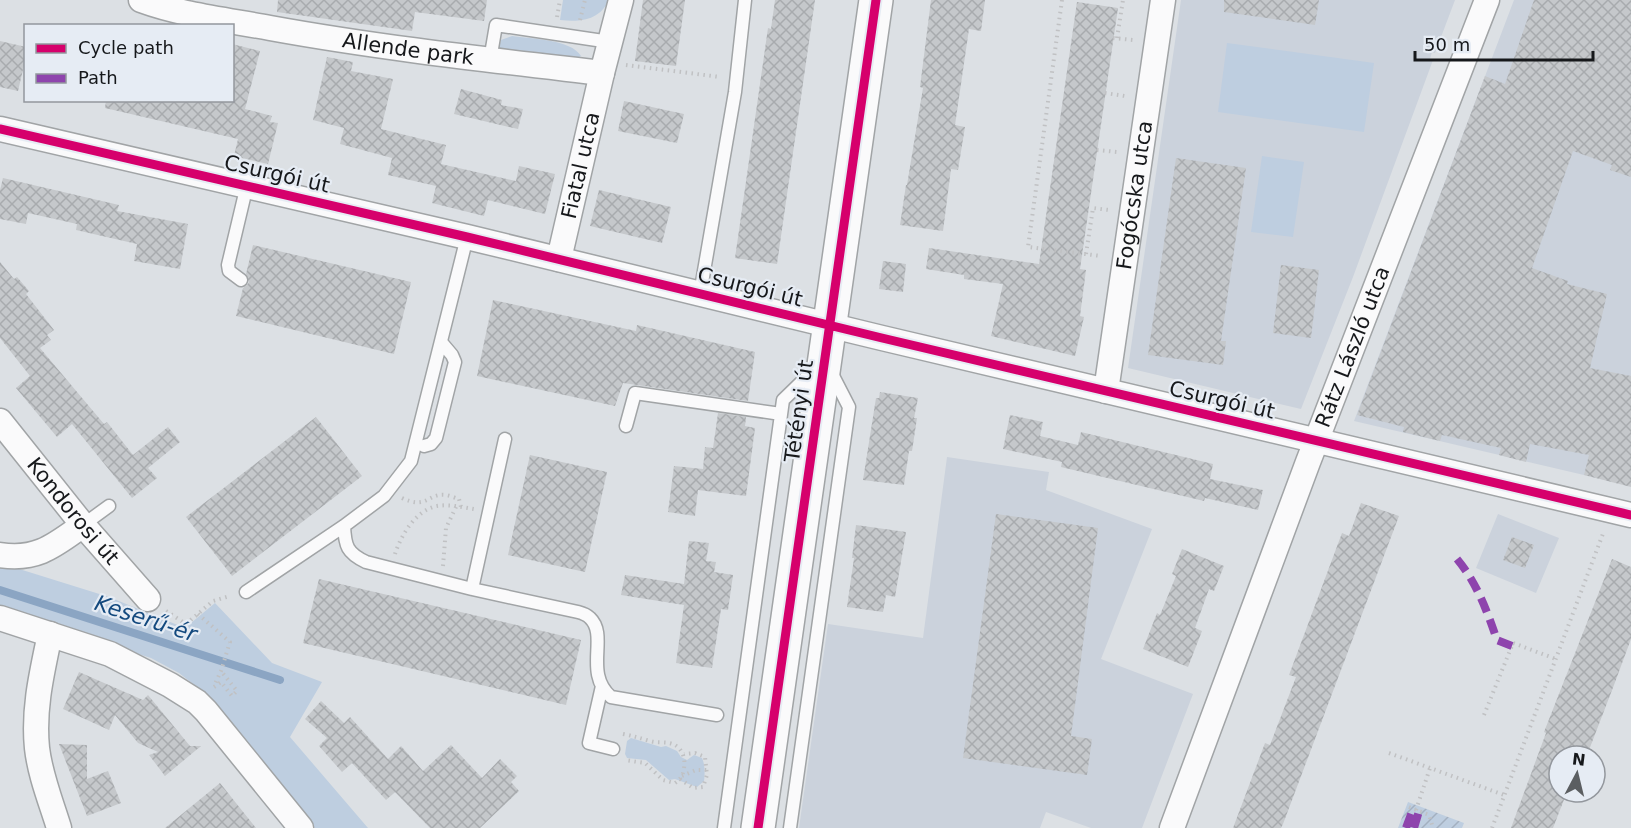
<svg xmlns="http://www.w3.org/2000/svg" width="1631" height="828" font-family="'DejaVu Sans',sans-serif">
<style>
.built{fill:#cbd2dc}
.green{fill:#becee0}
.garden{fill:url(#garden-furrows)}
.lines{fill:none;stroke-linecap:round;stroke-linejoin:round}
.stream{stroke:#8ba5c3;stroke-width:8}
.building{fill:url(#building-cross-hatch)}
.lane-casing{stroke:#a1a4a6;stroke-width:15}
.street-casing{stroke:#a1a4a6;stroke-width:27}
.secondary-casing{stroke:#a1a4a6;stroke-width:36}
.path{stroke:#c0c1c3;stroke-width:4;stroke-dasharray:1.5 4.5;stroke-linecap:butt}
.lane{stroke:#fafafb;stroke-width:12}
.street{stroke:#fafafb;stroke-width:24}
.secondary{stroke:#fafafb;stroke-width:33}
.quiet{stroke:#8e44ad;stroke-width:8;stroke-dasharray:15 8;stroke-linecap:butt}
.cycleway-casing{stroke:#e6ecf4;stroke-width:13}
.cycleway{stroke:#d6006c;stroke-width:9}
.labels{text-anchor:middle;stroke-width:4.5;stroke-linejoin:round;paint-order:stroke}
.street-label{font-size:21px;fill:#16181b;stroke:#e6ecf4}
.water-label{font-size:22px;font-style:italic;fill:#13497e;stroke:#e6ecf4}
</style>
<defs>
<pattern id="garden-furrows" width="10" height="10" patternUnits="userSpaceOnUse" patternTransform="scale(1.5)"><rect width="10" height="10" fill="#becee0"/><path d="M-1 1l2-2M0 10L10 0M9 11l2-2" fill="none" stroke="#a3b0c0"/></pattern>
<pattern id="building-cross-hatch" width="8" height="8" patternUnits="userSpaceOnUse" patternTransform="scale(1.5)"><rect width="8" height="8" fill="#c5c8cb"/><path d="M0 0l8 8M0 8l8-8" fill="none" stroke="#a8abae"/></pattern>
</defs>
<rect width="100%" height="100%" fill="#dce0e4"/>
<!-- built -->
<path class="built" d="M1181,0H1455L1435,53L1432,52L1430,59L1433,60L1353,277L1301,409L1128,368Z
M1514,0H1631V486L1354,421Z
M947,457L1049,472L1046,490L1152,529L1101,659L1193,694L1142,828H1091L1046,812L1040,828H799L828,624L923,638Z
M1498,514L1559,538L1536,593L1476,568Z"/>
<!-- green -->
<path class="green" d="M563,0H609C599,21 580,22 560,20Z
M512,36C531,39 571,39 581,56L573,60L500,51L499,47L501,40Z
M1227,43L1374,63L1364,132L1218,112Z
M1262,156L1304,162L1293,237L1251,232Z
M0,563L109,597L185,628L215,603L272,663L322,682L290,737L368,828H315L197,687L179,673L151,658L0,610Z
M631,738L661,747L666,746L677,751L681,757L687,760L694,755L702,758C705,764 705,775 704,781L697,787L675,779L669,780L646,760L627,758L625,754L627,741Z"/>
<!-- garden -->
<path class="garden" d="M1408,802L1464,823L1462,828H1398Z"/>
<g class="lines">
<!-- stream -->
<path class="stream" d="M0,590L280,680"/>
</g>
<!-- building -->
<path class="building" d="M278,0H487L484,21L415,12L412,31L277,12Z
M643,0H685L676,66L635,61Z
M775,0H815L777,264L735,258L768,28L771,29Z
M931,0H985L981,31L969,29L955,125L965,127L958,170L951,169L943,231L900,225L906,185H907L923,88L920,87Z
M1224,0H1319L1315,25L1224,12Z
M1534,0H1631V177L1610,170L1612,165L1573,151L1532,268L1568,281L1567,284L1607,294L1590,368L1631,376V487L1584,475L1589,455L1530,444L1526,462L1499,455L1501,448L1442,435L1440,441L1403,432L1404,427L1357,415L1485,76L1505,84Z
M1077,2L1118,8L1080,269L1086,270L1080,316L1084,317L1075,356L991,336L1003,284L964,279V275L926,269L929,248L1039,264Z
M0,41L26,47V57L18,91L0,87Z
M232,44L260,51L245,109L272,116L270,122L278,123L268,164L234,156L238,139L105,108L106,100H232Z
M327,57L353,62L351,71L393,79L381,129L446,145L441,164L516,181L519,166L555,174L545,214L488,200L484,216L432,203L436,186L388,175L392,158L340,144L344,128L313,120Z
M461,89L502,100L501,105L523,109L518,129L454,114Z
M624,101L684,114L677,143L618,131Z
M1176,158L1246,168L1221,341H1226L1223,365L1148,355Z
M3,178L119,205L117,211L188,224L180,269L134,261L137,244L76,230L77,224L28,213L26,224L0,219V190Z
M599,190L671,207L662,243L590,226Z
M253,245L411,282L394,354L236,316L243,288L247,285L249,282L246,274Z
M883,261L906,264L903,292L879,289Z
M0,262L14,279L17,277L29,291L26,294L54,330L47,335L51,340L40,348L104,424L107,422L133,455L168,427L180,442L148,468L157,478L132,498L72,424L57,437L16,388L30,376L0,338Z
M1281,265L1319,270L1311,338L1273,333Z
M493,300L636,331L637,325L755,352L748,401L623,383L615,406L477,376Z
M880,392L918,398L914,418H917L912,451H909L904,485L863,480L876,398H879Z
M718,413L746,417L745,426L755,428L746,496L698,490L695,516L668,512L674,466L703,469L705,447L713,448Z
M1010,415L1043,422L1040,436L1078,445L1081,432L1213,464L1210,479L1263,490L1258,510L1205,498L1204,501L1162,491L1061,467L1062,462L1003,449Z
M316,417L362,476L232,576L186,517Z
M530,455L607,472L585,572L508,555Z
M1361,503L1399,516L1283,824L1281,828H1233L1265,743L1270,745L1296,677L1289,675L1342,533L1349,536Z
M996,514L1098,528L1071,736L1092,739L1087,775L963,758Z
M856,525L906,532L895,597L886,595L883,612L847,607L854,558H852Z
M1512,537L1534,545L1525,568L1503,560Z
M689,541L709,543L706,561L716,562L714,572L733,575L728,610L721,609L712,668L676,663L684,605L621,595L625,575L684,584Z
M1182,549L1224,566L1214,591L1209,589L1195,628L1202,631L1188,667L1143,649L1157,613L1160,615L1176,576L1172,574Z
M1612,559L1631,567V639L1614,685L1589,750L1580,747L1577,756H1559V792H1567L1553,828H1511L1546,733L1544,732Z
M319,579L581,640L566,705L303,643Z
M79,672L143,700L148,695L190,746H201L165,776L149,755L158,752L138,743L115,715L109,730L63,709Z
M321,701L344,723L350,717L388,759L401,746L423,771L451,745L482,778L500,759L517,776L511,782L519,791L480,828H430L395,792L386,800L352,763L342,772L319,746L327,738L305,719Z
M59,744L87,745V779L108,771L121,803L87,816Z
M220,783L256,828H165Z"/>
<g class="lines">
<!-- lane casing -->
<g class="lane-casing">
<path id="lane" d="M490,60L496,25L610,42
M241,280L229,271L228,265L247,185
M700,294L735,92L745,0
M626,426L635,393L781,414
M424,446L431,444L436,438L455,362L452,355L441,342
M83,525L109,506
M344,526C345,546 347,553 366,562L472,589L578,612C582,613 587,615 590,618C609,636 583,673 611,697L717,715
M472,589L505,439
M246,592L344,526L384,496L411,461L467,237
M602,686L589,743L613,749
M724,828L783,400L816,368
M790,828L849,407L831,372"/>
</g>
<!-- street casing -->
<g class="street-casing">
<g id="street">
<path id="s1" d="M141,0C182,15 227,20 270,28C380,48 491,60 602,73"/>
<path d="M0,129L467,237L882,338L1631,515"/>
<path id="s2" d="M559,259L602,73L621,0"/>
<path id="s3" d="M1106,391L1163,0"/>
<path id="s4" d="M0,421L83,525L148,599"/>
<path d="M0,555C37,561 55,545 83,525"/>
<path d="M0,618L110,654L170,685L197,702L206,711L301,828"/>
<path d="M50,634C42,672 33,709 37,748C40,775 51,802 59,828"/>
<path id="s5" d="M1172,828L1308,462L1487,0"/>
</g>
</g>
<!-- secondary casing -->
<g class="secondary-casing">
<path id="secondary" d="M758,828L876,0"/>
</g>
<!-- path -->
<path class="path" d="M1062,0L1028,247L1101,256
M557,17L560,0
M580,20L585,0
M1113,38L1133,40
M1117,38L1123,0
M626,65L720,77
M1105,93L1125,96
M1097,150L1117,152
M1086,254L1093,208L1109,210
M402,498C427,510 428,493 445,495C449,495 455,498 459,499L461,507
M395,554C401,535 416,510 437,506C449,504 462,507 474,509
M443,566L446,528L456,507
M166,611L186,624L213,601L230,596
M198,614L230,642L221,671L214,686
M214,687L221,682L232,696L237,691L221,671
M1484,715L1513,643L1556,659
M623,734C633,736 640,738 650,741C656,743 663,742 669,743C681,745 686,757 684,768C683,775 681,779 675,783L663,780L645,763L625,760
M1389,753L1504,795
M682,776L696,770H707
M680,779L693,788L703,787L707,775L705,757L695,753L684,754
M1409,807L1429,815L1433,828
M1416,810L1430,768
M1492,828L1604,531"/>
<!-- lane -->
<use href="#lane" class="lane"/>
<!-- street -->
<use href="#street" class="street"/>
<!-- secondary -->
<use href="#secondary" class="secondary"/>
<!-- quiet -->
<path class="quiet" d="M1457,559C1477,583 1487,611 1497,640L1512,646
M1406,828L1413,809
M1414,828L1419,811"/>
<!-- cycleway casing -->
<g class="cycleway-casing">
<path id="cycleway" d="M0,129L467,237L882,338L1631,515
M758,828L876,0"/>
</g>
<!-- cycleway -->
<use href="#cycleway" class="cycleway"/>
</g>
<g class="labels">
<!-- street labels -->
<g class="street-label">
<text dy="7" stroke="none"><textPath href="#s1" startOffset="272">Allende park</textPath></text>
<text dy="7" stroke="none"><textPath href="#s2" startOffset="96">Fiatal utca</textPath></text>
<text transform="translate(277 174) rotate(13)" y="7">Csurgói út</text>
<text dy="7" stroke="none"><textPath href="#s3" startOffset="198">Fogócska utca</textPath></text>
<text transform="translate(750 287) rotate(14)" y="7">Csurgói út</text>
<text dy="7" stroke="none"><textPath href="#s5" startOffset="514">Rátz László utca</textPath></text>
<text transform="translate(1222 400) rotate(13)" y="7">Csurgói út</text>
<text transform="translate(799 411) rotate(-82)" y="7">Tétényi út</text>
<text dy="7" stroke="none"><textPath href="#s4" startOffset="116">Kondorosi út</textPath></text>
</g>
<!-- water labels -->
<g class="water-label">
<text transform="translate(146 618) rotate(18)" y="8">Keserű-ér</text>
</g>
</g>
<!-- legend -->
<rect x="24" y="24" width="210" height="78" fill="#e6ecf4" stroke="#93979d" stroke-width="1.5"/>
<rect x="36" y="44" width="30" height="9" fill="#d6006c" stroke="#93979d" stroke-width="1.5"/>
<text x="78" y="54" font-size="18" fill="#16181b">Cycle path</text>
<rect x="36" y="74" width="30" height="9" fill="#8e44ad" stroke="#93979d" stroke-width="1.5"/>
<text x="78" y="84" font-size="18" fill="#16181b">Path</text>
<!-- north arrow -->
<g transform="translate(1577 774) rotate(7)"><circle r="28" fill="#e6ecf4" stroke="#93979d" stroke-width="1.5"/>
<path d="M0-4.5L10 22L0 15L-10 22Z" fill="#5b5e61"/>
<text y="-9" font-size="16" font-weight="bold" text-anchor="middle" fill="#16181b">N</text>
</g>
<!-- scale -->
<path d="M1415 51v9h178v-9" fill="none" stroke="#16181b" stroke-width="3"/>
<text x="1424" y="51" font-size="18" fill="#16181b" stroke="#e6ecf4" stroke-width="4.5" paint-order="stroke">50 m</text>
</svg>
